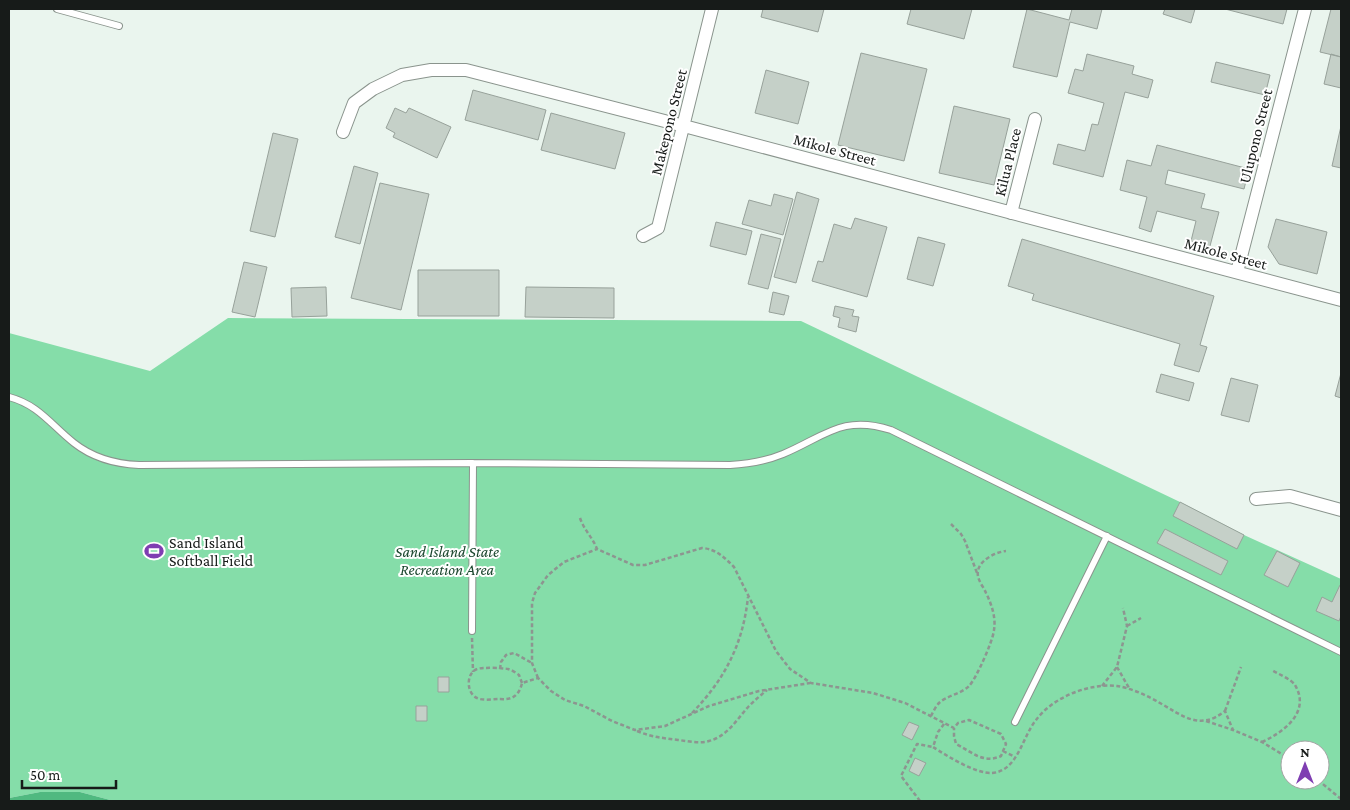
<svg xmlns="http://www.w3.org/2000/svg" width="1350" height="810" font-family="'Crimson Pro',serif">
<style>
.green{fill:#85dda9;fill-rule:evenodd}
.water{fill:#50b980}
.building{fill:#c5d0c8;stroke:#97a19a}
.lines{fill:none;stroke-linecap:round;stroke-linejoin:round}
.lane-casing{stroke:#8a948d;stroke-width:8}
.street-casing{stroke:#8a948d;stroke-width:14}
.path{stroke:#8d9590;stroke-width:2.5;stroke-dasharray:4 2.5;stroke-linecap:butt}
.lane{stroke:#fff;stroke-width:6}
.street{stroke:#fff;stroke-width:12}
.labels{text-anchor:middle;stroke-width:4;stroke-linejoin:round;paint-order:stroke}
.street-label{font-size:16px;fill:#171b19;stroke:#fff}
.poi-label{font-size:16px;fill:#171b19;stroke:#fff;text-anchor:start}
.park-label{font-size:16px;font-style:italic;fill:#1c472f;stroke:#fff}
</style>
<rect width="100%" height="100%" fill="#eaf5ee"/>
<!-- green -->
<path class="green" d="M228,318L801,321L1180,502L1244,535L1341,579V801H114L80,792H40L9,798V333L150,371ZM1290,750H1320V780H1290Z"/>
<!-- water -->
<path class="water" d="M40,792H80L114,801H9V798Z"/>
<!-- building -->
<path class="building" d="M763,9H824L818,32L761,17Z
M911,9H972L964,39L907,24Z
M1027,9L1069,20L1072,9H1102L1097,29L1070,22L1057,77L1013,67Z
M1165,9H1195L1191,23L1163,14Z
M1225,9H1287L1283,24Z
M1331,9H1341V57L1320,52Z
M861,53L927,69L904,161L838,145Z
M1087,54L1134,66L1132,74L1153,80L1148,98L1125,92L1103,177L1053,164L1058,144L1085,151L1092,124L1098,125L1104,103L1068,93L1075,69L1083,71Z
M1331,54L1341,57V88L1324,84Z
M1216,62L1270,75L1265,95L1211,82Z
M766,70L809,82L798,124L755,113Z
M473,90L546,110L538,140L465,120Z
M954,106L1010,119L994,185L939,173Z
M395,108L406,113L409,108L451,127L437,158L393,137L395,133L386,128Z
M551,113L625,133L615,169L541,150Z
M1341,126V168L1332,166Z
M273,133L298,139L275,237L250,231Z
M1157,145L1249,169L1244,189L1168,170L1165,184L1205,194L1201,208L1219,212L1210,246L1191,241L1196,221L1157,211L1151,232L1139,228L1147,197L1120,190L1127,160L1151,166Z
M354,166L378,173L360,244L335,237Z
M380,183L429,194L401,310L351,298Z
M797,192L819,199L796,283L774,277Z
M774,194L793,199L783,235L742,224L749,200L771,206Z
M855,218L887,227L867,297L812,281L818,261L823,262L834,224L851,229Z
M1276,219L1327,232L1317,274L1279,264L1268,247Z
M716,222L752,231L746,255L710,246Z
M761,234L781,239L768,289L748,284Z
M918,237L945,244L933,286L907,279Z
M1022,239L1214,296L1200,345L1207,347L1199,372L1174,365L1180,344L1032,300L1034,294L1008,286Z
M244,262L267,267L255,317L232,312Z
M418,270H499V316H418Z
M326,287L327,316L292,317L291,288Z
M526,287L614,288V318L525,317Z
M773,292L789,296L784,315L769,312Z
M835,306L854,310L852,316L859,317L856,332L838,327L840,318L833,316Z
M1341,373V398L1335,396Z
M1161,374L1194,383L1189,401L1156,392Z
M1231,378L1258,385L1249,422L1221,415Z
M1180,502L1244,535L1237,549L1173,516Z
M1165,529L1228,561L1221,575L1157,543Z
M1277,551L1300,563L1288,587L1264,575Z
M1340,585H1341V616L1339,621L1316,611L1322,597L1332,602Z
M438,677H449V692H438Z
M416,706H427V721H416Z
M909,722L919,726L912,740L902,735Z
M915,758L926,763L919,776L909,771Z"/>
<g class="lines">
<!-- lane casing -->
<g class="lane-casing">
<path id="lane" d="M57,9L119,26
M9,397C39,405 51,425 74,443C93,458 115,464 139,465L473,463L730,465C748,464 766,461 783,454C824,437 842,414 891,430L1341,652
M472,631L473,463
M1015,722L1107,536"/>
</g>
<!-- street casing -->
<g class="street-casing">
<path id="street" d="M343,132L354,103L373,89L402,75L431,70H466L684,126L1341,300
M1011,213L1035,119
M643,236L658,228L712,9
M1237,272L1305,9
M1256,499L1290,496L1341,510"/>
</g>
<!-- path -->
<path class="path" d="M580,518C584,530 593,538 597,549L633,565H645L702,548C716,549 724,557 734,567L776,651L790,669L811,683L873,693L905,703L954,728L958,723L969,720L1001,734L1006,744L1001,756C983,764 972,752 956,744L954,736V728
M951,524L961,534L965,541L977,573
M1127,626L1141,618
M472,638L473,672
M1117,667L1129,688
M500,669L501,662L506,655L514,653L532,663
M538,678L532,663V603L535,593L548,575L564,562L597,549
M522,683L519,675C516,673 512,670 508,669C504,668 482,667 477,669C466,673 466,693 477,698C483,701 493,699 500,699C512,700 519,696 522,683L538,678L551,691L565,700L584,706L612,721L635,730L665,726L709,706L759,691L810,683
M1102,686L1117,667L1127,626L1123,608
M1225,711L1241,667
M692,713C725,679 743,644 748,597
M931,716C933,712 936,706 939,703C946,696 961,694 969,686C976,679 993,641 994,630C996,618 992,605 986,593C984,588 979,582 978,576C975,562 995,552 1006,551
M1206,721L1233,730
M944,724L938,732L933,747C947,756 976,774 992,773C1018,771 1022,737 1036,720C1053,697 1089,683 1117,686C1131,688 1148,696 1160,703C1183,716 1200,731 1225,711L1233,730L1262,742L1290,759
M637,731C651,737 663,738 678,740C688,741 699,744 709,741C728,736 737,719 749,706C755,700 761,695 767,690
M1262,742C1284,732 1311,712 1295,685C1291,679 1278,674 1272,670
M1003,751L1015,757
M1318,780L1341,799
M920,801L901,776L917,744L933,747"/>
<!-- lane -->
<use href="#lane" class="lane"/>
<!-- street -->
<use href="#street" class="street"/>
</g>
<!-- icons -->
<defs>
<g id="stadium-bare" transform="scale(1.5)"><path d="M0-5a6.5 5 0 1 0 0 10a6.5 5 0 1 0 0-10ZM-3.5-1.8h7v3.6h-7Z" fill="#7f3eb2" stroke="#fff" stroke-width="2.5" paint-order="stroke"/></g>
</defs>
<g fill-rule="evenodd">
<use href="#stadium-bare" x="154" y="551"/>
</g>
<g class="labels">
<!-- street labels -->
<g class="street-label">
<text transform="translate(668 122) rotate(-76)" y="6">Makepono Street</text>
<text transform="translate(1255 136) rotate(-76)" y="6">Ulupono Street</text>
<text transform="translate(835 149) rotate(15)" y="6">Mikole Street</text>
<text transform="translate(1007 162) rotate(-76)" y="6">Kilua Place</text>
<text transform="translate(1226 253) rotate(15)" y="6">Mikole Street</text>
</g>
<!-- poi labels -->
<g class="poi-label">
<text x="169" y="548">Sand Island<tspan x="169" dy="18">Softball Field</tspan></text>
</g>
<!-- park labels -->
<g class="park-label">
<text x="447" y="557">Sand Island State<tspan x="447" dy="18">Recreation Area</tspan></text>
</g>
</g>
<!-- border -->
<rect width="1350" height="810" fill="none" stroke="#171b19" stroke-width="20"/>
<!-- north arrow -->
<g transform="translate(1305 765)"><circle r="24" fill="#ffffff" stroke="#a2a4a3"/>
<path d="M0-4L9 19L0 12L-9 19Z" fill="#7f3eb2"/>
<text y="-8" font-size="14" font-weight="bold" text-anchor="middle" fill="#171b19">N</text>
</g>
<!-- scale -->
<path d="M22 780v8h94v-8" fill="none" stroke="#171b19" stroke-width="2.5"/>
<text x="30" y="780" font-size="15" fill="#171b19" stroke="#ffffff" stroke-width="4" paint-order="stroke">50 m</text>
</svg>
